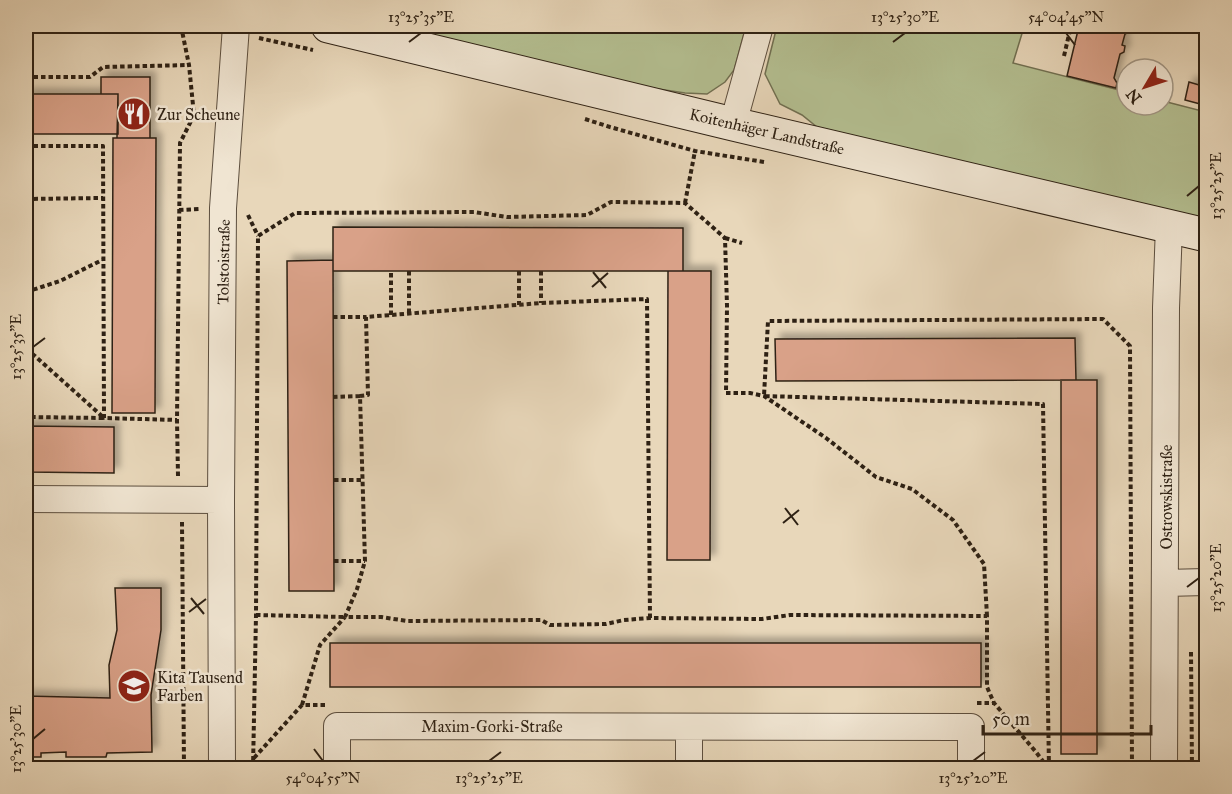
<svg xmlns="http://www.w3.org/2000/svg" width="1232" height="794" font-family="'IM FELL Great Primer',serif">
<style>
.green{fill:#b4bf91;stroke:#717052;stroke-width:1.5}
.building{fill:#d9a188;stroke:#2e2114;stroke-width:1.5;filter:url(#shadow)}
.lines{fill:none;stroke-linecap:round;stroke-linejoin:round}
.street-casing{stroke:#5c4e3e;stroke-width:28}
.secondary-casing{stroke:#2e2114;stroke-width:35}
.path{stroke:#2e2114;stroke-width:4;stroke-dasharray:4.5 3;stroke-linecap:butt}
.street{stroke:#f0e5d2;stroke-width:26}
.secondary{stroke:#f0e5d2;stroke-width:33}
.ticks{fill:none;stroke:#2e2114;stroke-width:2}
.labels{text-anchor:middle;stroke-width:5;stroke-linejoin:round;paint-order:stroke}
.poi-label{font-size:16px;fill:#2e2114;stroke:#f0e5d2;text-anchor:start}
.street-label{font-size:16px;fill:#2e2114;stroke:#f0e5d2}
.neatline{fill:none;stroke:#2e2114;stroke-width:2}
.ticks-label{font-size:15px;text-anchor:middle;fill:#2e2114}
</style>
<defs>
<filter id="shadow"><feDropShadow dx="5.5" dy="-5.5" stdDeviation="3" flood-color="#0004"/></filter>
</defs>
<rect width="100%" height="100%" fill="#e8d7ba"/>
<filter id="stains"><feTurbulence type="fractalNoise" baseFrequency=".00333" numOctaves="4"/><feColorMatrix values="0 0 0 0 .2 0 0 0 0 .09 0 0 0 0 .02 0 0 0 .5 -.17"/></filter>
<radialGradient id="worn" r=".72"><stop offset=".6" stop-color="#630" stop-opacity="0"/><stop offset="1" stop-color="#630" stop-opacity=".3"/></radialGradient>
<!-- green -->
<path class="green" d="M386,26H746L734,70L725,82L707,94L685,93L645,87Z
M777,26L1024,27L1013,63L1127,92V105H1163V101L1206,112V222L817,127L802,115L780,104L765,74Z"/>
<!-- building -->
<path class="building" d="M1079,26L1130,27L1129,32L1125,34L1122,45L1125,46L1124,52L1120,54L1114,78L1117,83L1116,88L1067,76Z
M101,77H150V138H117L118,94H101Z
M1189,82L1206,87L1204,105L1185,100Z
M26,94H118V134H26Z
M113,138H156L155,413H112Z
M333,227L683,228V271H333Z
M333,260L334,591H289L287,261Z
M668,271H711L710,560H667Z
M1075,338L1076,380L776,381L775,339Z
M1061,380H1097V754H1061Z
M26,426L114,427V473L26,472Z
M115,588H161V630L151,695L152,752L107,753L106,757H66V752L41,753V757H26V696L110,698L109,665L117,630Z
M330,643H981V687H330Z"/>
<g class="lines">
<!-- street casing -->
<g class="street-casing">
<path id="street" d="M733,124L760,26
M26,499L221,500
M1165,583L1206,582
M222,768L221,500L223,208L236,26
M337,768V726L971,727V768
M689,768V727
M1164,768L1166,308L1169,226"/>
</g>
<!-- secondary casing -->
<g class="secondary-casing">
<path id="secondary" d="M328,26L733,124L1206,235"/>
</g>
<!-- path -->
<path class="path" d="M259,38L313,50
M1064,56L1071,26
M26,77H90L103,67L189,65
M585,119L610,127L695,151L764,162
M26,146H103L104,418L177,420
M26,199L103,198
M685,203L695,151
M179,210L200,209
M248,215L258,236
M725,238L742,243
M409,271V314
M519,271V305
M541,271V303
M26,292L60,281L102,260
M391,315V271
M333,317H366
M26,349L35,356L104,418L26,417
M333,397L360,396
M178,476L177,420L180,143L194,115L189,65L181,26
M334,480H362
M182,522L184,768
M334,561H365
M256,615L344,617
M650,618L647,299L541,303L366,317L368,395L360,396L365,561L357,589L345,617H381L407,621L541,620L550,625L606,624L624,620L650,618L762,619L790,615L987,616V687L994,703L1036,752L1048,768
M1191,652L1192,768
M977,703H994
M302,705L320,645L345,617
M254,758L302,705H325
M253,768L256,615L258,236L295,213L474,212L507,217L587,215L611,202L685,203L725,238L727,306L726,393H750L764,396L826,438L876,477L912,489L953,520L984,564L987,616
M1049,768L1043,404L764,396L768,321L1103,319L1130,346L1132,768
M1079,768L1132,766"/>
<!-- street -->
<use href="#street" class="street"/>
<!-- secondary -->
<use href="#secondary" class="secondary"/>
</g>
<!-- ticks -->
<path class="ticks" d="M1066,33L1075,45M409,42L421,33M893,42L905,33M1187,196L1199,186M593,272L606,288M592,287L608,273M33,347L45,338M785,508L798,525M783,523L799,510M1187,587L1199,578M191,598L204,614M189,612L206,599M33,739L45,729M314,749L323,761M489,761L501,752M973,761L985,752"/>
<!-- icons -->
<defs>
<g id="restaurant-disc" transform="scale(1.725)"><circle r="9.5" fill="#8f2418" stroke="#f0e5d2"/><path d="M-5-6h1v4h1v-4h1v4h1v-4h1v5L-1.5 .5V6h-2V.5L-5-1ZM5-6V6H3V1.5H1.5Q1.5-4 5-6Z" fill="#fff"/></g>
<g id="school-disc" transform="scale(1.725)"><circle r="9.5" fill="#8f2418" stroke="#f0e5d2"/><path d="M0-5L7-2L0 1L-7-2ZM-4 1L0 2.5L4 1V4Q0 6-4 4Z" fill="#fff"/></g>
</defs>
<g fill-rule="evenodd">
<use href="#restaurant-disc" x="134" y="114"/>
<use href="#school-disc" x="134" y="686"/>
</g>
<g class="labels">
<!-- poi labels -->
<g class="poi-label">
<text x="157" y="120">Zur Scheune</text>
<text x="157" y="683">Kita Tausend<tspan x="157" dy="18">Farben</tspan></text>
</g>
<!-- street labels -->
<g class="street-label">
<text transform="translate(767 131) rotate(13)" y="6">Koitenhäger Landstraße</text>
<text transform="translate(223 262) rotate(-89)" y="6">Tolstoistraße</text>
<text transform="translate(1166 497) rotate(-90)" y="6">Ostrowskistraße</text>
<text x="492" y="732">Maxim-Gorki-Straße</text>
</g>
</g>
<!-- margin -->
<rect width="1232" height="794" fill="none" stroke="#e8d7ba" stroke-width="66"/>
<!-- north arrow -->
<g transform="translate(1145 87) rotate(231)"><circle r="28" fill="#f0e5d2" stroke="#a29786" stroke-width="1.5"/>
<path d="M0-4.5L10 22L0 15L-10 22Z" fill="#8f2418"/>
<text y="-9" font-size="16" font-weight="bold" text-anchor="middle" fill="#2e2114">N</text>
</g>
<!-- scale -->
<path d="M983 725v9h168v-9" fill="none" stroke="#2e2114" stroke-width="3"/>
<text x="992" y="725" font-size="18" fill="#2e2114" stroke="#f0e5d2" stroke-width="4.5" paint-order="stroke">50 m</text>
<rect x="33" y="33" width="1166" height="728" class="neatline"/>
<g class="ticks-label">
<text x="421" y="22">13°25'35"E</text>
<text x="905" y="22">13°25'30"E</text>
<text x="1066" y="22">54°04'45"N</text>
<text transform="translate(1216 186) rotate(-90)" y="5">13°25'25"E</text>
<text transform="translate(16 347) rotate(-90)" y="5">13°25'35"E</text>
<text transform="translate(1216 578) rotate(-90)" y="5">13°25'20"E</text>
<text transform="translate(16 739) rotate(-90)" y="5">13°25'30"E</text>
<text x="323" y="783">54°04'55"N</text>
<text x="489" y="783">13°25'25"E</text>
<text x="973" y="783">13°25'20"E</text>
</g>
<rect width="100%" height="100%" filter="url(#stains)"/>
<rect width="100%" height="100%" fill="url(#worn)"/>
</svg>
